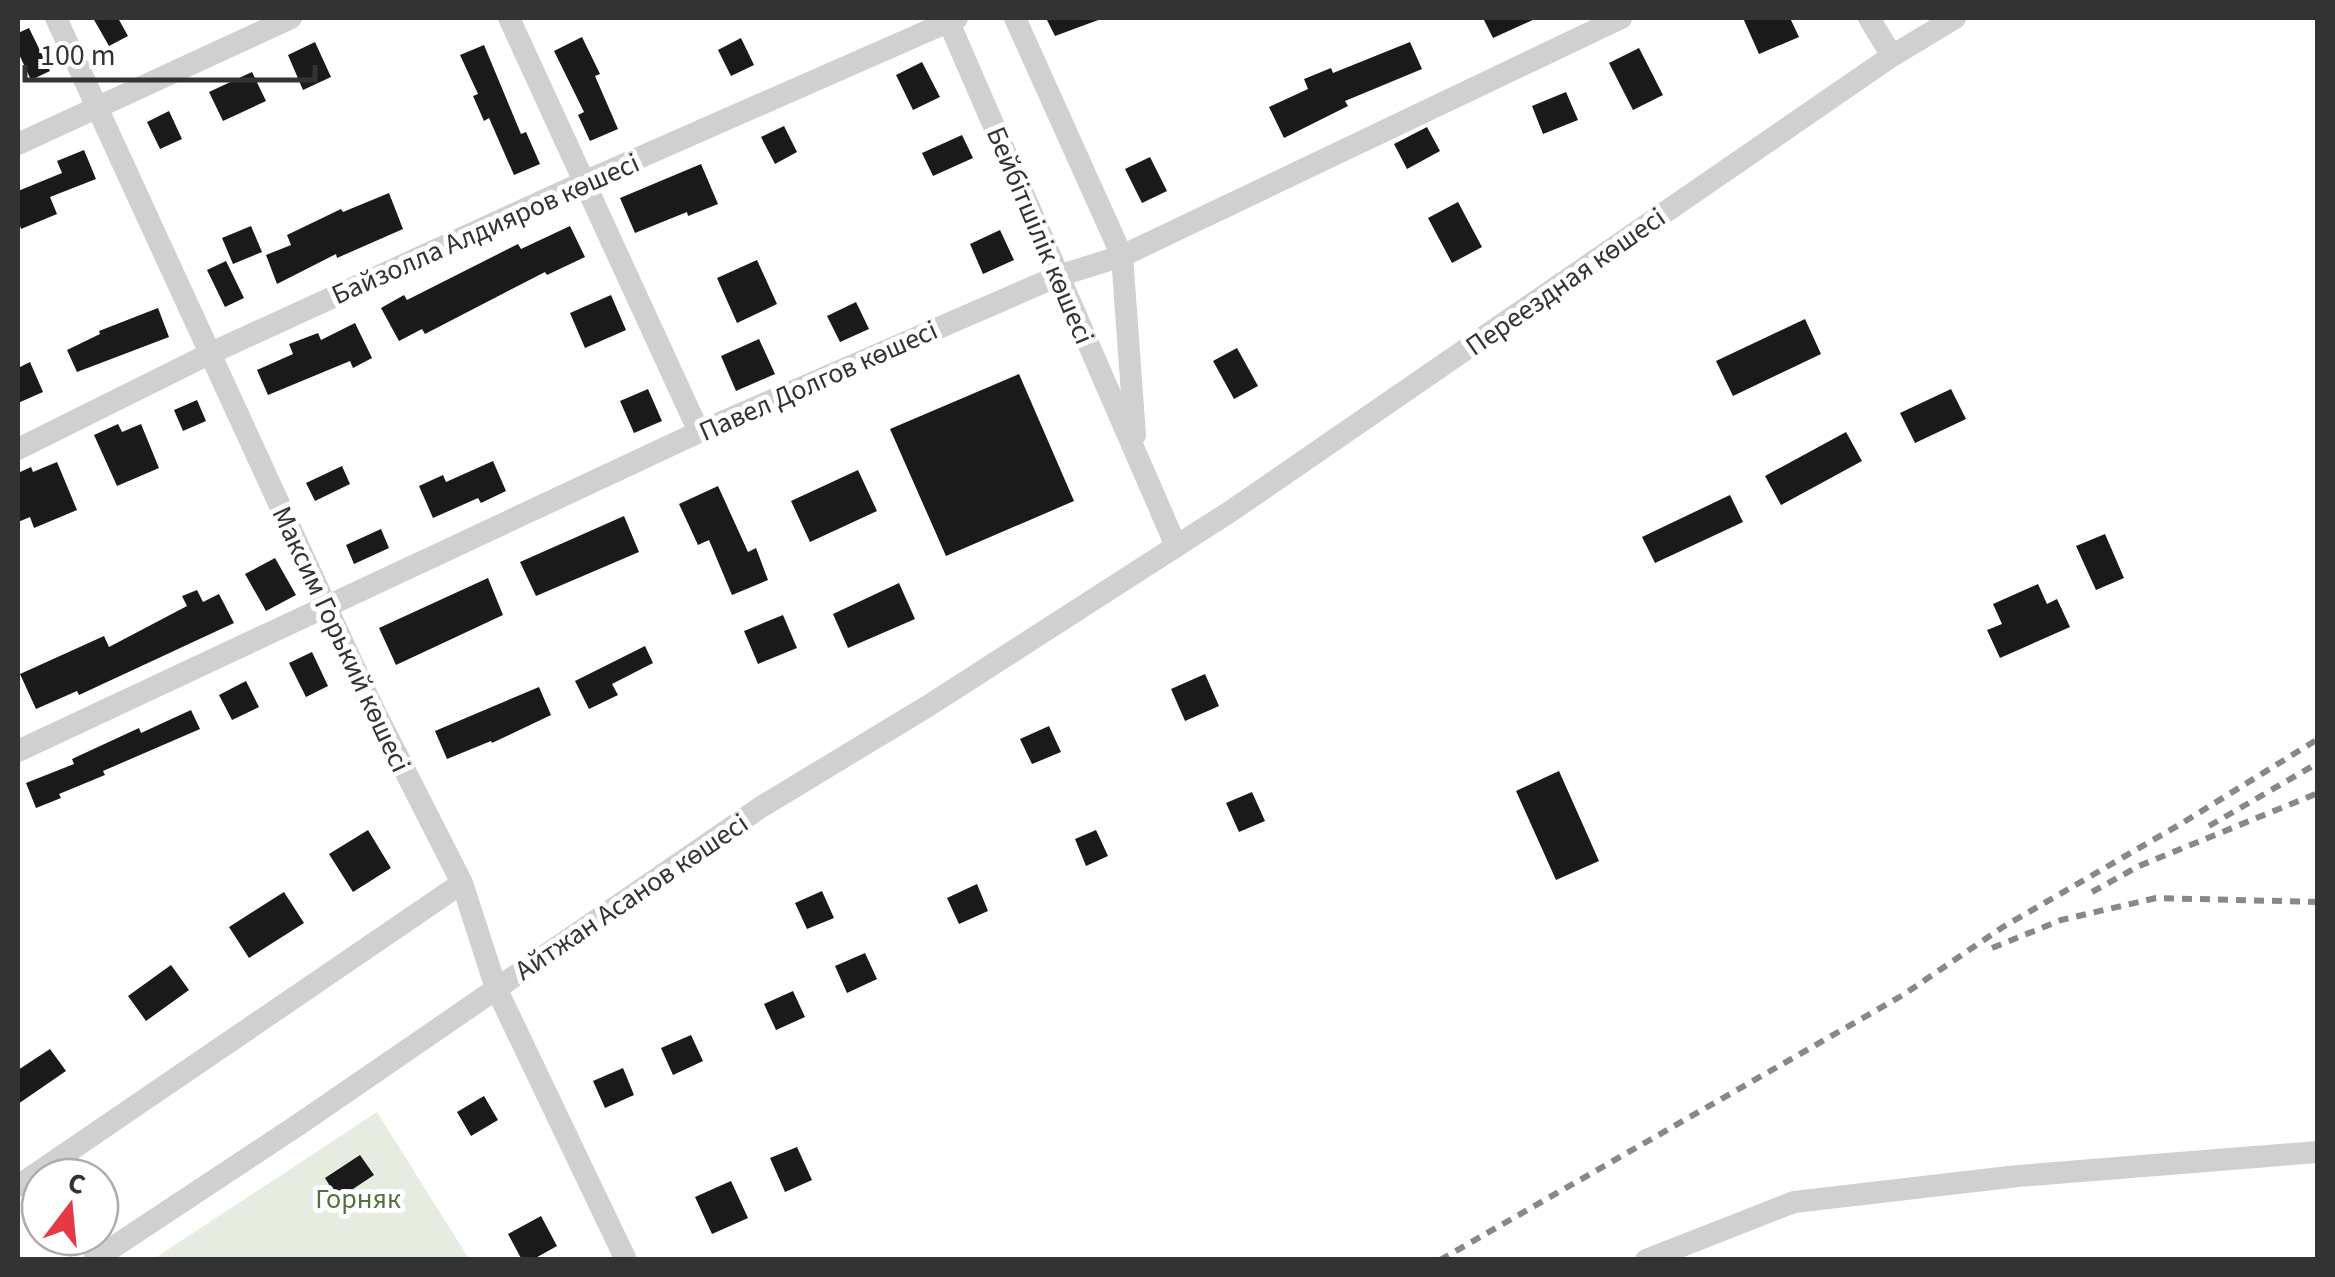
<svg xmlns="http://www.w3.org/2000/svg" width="2335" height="1277" font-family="'Source Sans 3',sans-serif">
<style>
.green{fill:#e6ecdf}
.building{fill:#1a1a1a}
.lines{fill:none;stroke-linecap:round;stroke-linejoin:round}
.minor{stroke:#d0d0d0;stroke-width:22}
.rail{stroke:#888;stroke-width:6;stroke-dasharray:10 8;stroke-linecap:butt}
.labels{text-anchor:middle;stroke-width:10;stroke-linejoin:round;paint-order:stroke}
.street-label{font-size:28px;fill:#333;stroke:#fff}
.park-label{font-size:28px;fill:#56703f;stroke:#fff}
</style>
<rect width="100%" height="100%" fill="#fff"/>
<!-- green -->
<path class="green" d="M377,1112L469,1259L152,1260Z"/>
<!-- building -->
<path class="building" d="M93,18H118L128,36L109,46Z
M1046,18H1100L1101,19L1055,36Z
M1483,18H1537L1493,38Z
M1743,18H1790L1799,37L1759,54Z
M29,28L50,71L31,80L18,52V33Z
M582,37L600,74L595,76L618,129L590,141L578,115L584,112L554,51Z
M741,38L754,65L731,76L718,50Z
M315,42L331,77L303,90L288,55Z
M1410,42L1422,69L1345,101L1348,106L1284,138L1269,107L1308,89L1304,79L1331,68L1333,73Z
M484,45L521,134L526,132L540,164L514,175L489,118L484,121L473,96L478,94L460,55Z
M1639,48L1663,95L1633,110L1609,63Z
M922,62L940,97L913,110L896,75Z
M252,72L266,101L223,121L209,92Z
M1566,92L1578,120L1543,134L1532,106Z
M169,111L182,139L160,149L147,122Z
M784,126L797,152L775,164L761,137Z
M1427,127L1440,151L1407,169L1394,144Z
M962,135L973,158L933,176L922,153Z
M84,150L96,179L50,197L57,214L21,229L18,220V191L62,173L57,161Z
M1150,157L1167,191L1142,203L1125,169Z
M701,164L718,204L688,216L687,212L635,233L620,198Z
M389,193L403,229L337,258L336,254L277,284L266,255L291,245L287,235L341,209L343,212Z
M1458,202L1482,247L1452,263L1428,218Z
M251,226L262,252L233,264L222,238Z
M570,226L585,257L547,275L545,272L425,334L422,329L399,341L381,308L404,295L407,300L518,244L521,249Z
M1000,230L1014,260L983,274L970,244Z
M757,260L777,304L737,323L717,278Z
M226,261L244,298L225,307L207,270Z
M611,295L626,330L585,348L570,313Z
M856,302L869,329L840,342L827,316Z
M158,308L169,337L77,372L67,350L100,334L99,331Z
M1805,319L1821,354L1733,396L1716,361Z
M355,323L372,358L353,368L350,361L268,395L257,370L293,354L289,344L318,333L321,340Z
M759,339L775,374L736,391L721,356Z
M1237,348L1258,386L1234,399L1213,361Z
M30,362L43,392L18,403V368Z
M1019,374L1074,501L946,556L890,429Z
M648,389L662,421L634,433L620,401Z
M1951,389L1966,419L1915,443L1900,413Z
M197,400L206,421L183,431L174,410Z
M118,424L122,432L141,424L159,468L117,486L94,435Z
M1846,432L1862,461L1781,505L1765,476Z
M493,461L506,491L481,503L478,498L433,518L419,486L443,475L446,482Z
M57,462L77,510L34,528L30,517L18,522V473L31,467L33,472Z
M342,466L350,484L315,501L306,483Z
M858,470L877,511L810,542L791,501Z
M718,486L748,552L756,548L768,580L732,595L709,540L698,545L679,504Z
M1730,495L1743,522L1655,563L1642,537Z
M624,516L639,552L536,596L520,562Z
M381,529L389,548L354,564L346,545Z
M2105,534L2124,578L2096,590L2076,546Z
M275,558L296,595L266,611L245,574Z
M488,578L503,615L396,665L379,628Z
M899,583L915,619L848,648L833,614Z
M2038,584L2047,604L2057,599L2070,627L2000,658L1987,630L2002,624L1993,604Z
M197,590L203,602L219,594L234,623L79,695L77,691L36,709L20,674L104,636L109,647L187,606L182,596Z
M783,615L797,648L758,664L744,631Z
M645,646L653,663L612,684L618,695L589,709L575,681Z
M312,652L328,686L306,697L289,663Z
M1205,674L1219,706L1185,721L1171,689Z
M246,681L259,707L232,720L219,695Z
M539,687L551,715L492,743L491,741L447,759L435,731Z
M191,710L200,729L103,771L105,775L59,794L61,798L36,808L26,783L74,764L72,759L139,728L141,733Z
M1049,726L1061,752L1032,764L1020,739Z
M1559,771L1599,861L1556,880L1516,791Z
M1252,792L1265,821L1239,832L1226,803Z
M368,830L391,868L353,892L329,854Z
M1096,830L1108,856L1086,866L1075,839Z
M977,884L988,911L959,924L947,898Z
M822,891L834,918L807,929L795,903Z
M284,892L304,923L249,958L229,927Z
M865,953L877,979L847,993L835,966Z
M171,965L189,990L146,1021L128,996Z
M793,991L805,1017L776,1030L764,1004Z
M691,1035L703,1061L673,1075L661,1048Z
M50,1049L66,1071L18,1104V1070Z
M623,1068L634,1095L605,1108L593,1081Z
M484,1096L498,1120L471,1136L457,1112Z
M797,1147L812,1180L785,1192L770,1158Z
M360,1155L374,1175L338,1199L325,1178Z
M731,1181L748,1218L712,1234L695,1197Z
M541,1216L557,1246L532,1260H522L508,1234Z"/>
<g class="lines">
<!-- minor -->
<path class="minor" d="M56,18L372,706L462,883L496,988L626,1260
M509,18L699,432
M947,18L1176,546
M1015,18L1122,256L1135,435
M1869,18L1892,56
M18,144L291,18
M18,449L209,354L584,182L957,18
M18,751L699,432L1058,276L1122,256L1621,18
M18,1186L462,883
M94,1260L298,1125L761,807L928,706L1231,511L1892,56L1955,18
M1646,1260L1794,1202L2018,1176L2318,1152"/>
<!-- rail -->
<path class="rail" d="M2209,826L2318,763
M2092,892L2139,866L2318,793
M1992,948L2061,920L2156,898L2318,902
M1440,1260L1903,995L2003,927L2184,822L2318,739"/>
</g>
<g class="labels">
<!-- street labels -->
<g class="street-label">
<text transform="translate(485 228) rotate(-24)" y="10">Байзолла Алдияров көшесі</text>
<text transform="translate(1041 235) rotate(67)" y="10">Бейбітшілік көшесі</text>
<text transform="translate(1565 281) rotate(-35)" y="10">Переездная көшесі</text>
<text transform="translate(818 380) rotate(-24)" y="10">Павел Долгов көшесі</text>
<text transform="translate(342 639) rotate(65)" y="10">Максим Горький көшесі</text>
<text transform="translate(631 896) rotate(-34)" y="10">Айтжан Асанов көшесі</text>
</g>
<!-- park labels -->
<g class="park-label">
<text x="358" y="1208">Горняк</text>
</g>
</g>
<!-- border -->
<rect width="2335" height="1277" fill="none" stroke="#333333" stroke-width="40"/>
<!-- north arrow -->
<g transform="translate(70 1207) rotate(16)"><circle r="48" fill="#ffffff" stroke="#adadad" stroke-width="2.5"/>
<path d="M0-8L18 38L0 25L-18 38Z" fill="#e63946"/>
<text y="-15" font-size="28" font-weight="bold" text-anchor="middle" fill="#333333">С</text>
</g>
<!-- scale -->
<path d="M25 65v15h290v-15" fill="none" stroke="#333333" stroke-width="5"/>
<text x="40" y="65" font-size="30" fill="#333333" stroke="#ffffff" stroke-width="8" paint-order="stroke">100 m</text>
</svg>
